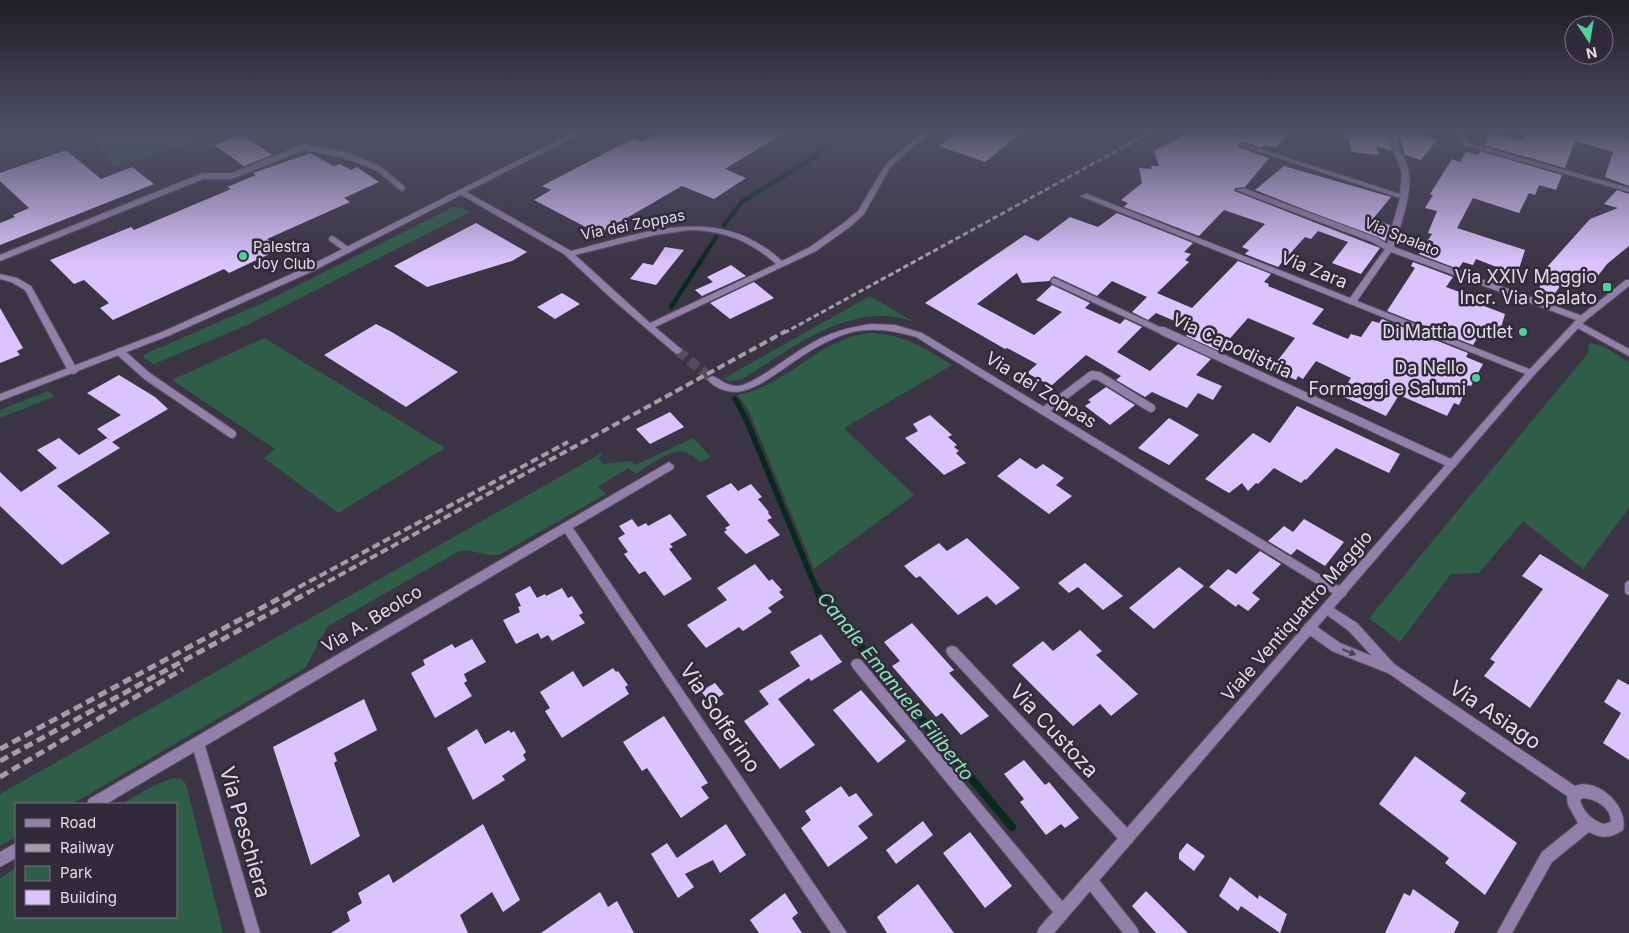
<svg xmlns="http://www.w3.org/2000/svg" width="1629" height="933" font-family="Inter,sans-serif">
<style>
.green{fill:#2f5e48}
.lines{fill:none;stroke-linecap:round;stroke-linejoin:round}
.stream-far2{stroke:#062b1c;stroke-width:4.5}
.stream-far1{stroke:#062b1c;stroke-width:5.5}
.stream{stroke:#062b1c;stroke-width:8}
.building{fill:#dbc3fd}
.minor-tunnel{stroke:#544d5c;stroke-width:10;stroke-dasharray:10 5;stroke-linecap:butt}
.service-far1-casing{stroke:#595261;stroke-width:8}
.service-casing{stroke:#595261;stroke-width:10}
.minor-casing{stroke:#595261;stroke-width:2}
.tertiary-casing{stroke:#595261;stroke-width:2}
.service-far1{stroke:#9280aa;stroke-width:5.5}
.service{stroke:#9280aa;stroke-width:8}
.minor{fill:#9280aa;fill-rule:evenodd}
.tertiary{fill:#9280aa;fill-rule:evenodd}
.rail-far2{stroke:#a29da9;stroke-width:3;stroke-dasharray:5.5 3;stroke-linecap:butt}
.rail-far1{stroke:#a29da9;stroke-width:4;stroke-dasharray:8 4;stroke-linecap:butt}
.rail{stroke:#a29da9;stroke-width:5;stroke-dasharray:9 5;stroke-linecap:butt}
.oneway{fill:#494056}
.poi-dot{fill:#4cd39a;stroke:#312a3a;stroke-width:2}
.labels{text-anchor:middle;stroke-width:5;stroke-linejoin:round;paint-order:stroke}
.far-street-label{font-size:15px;fill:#e0dce7;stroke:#312a3a}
.far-poi-label{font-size:15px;fill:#e0dce7;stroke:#312a3a;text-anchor:start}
.street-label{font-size:18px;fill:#e0dce7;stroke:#312a3a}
.poi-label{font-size:18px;fill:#e0dce7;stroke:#312a3a;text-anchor:end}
.water-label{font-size:19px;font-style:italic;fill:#86e7b9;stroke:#312a3a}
.near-street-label{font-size:21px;fill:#e0dce7;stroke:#312a3a}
</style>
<rect width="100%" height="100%" fill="#3b3444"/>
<!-- green -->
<path class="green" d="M87,132H228L114,167Z
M453,207L462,208L470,212L247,325L154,364L144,358L143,355L267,301Z
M870,296L914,322C851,299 794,348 742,379L730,381L723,379Z
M871,333C906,335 924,348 952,365L844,428L914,495L814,569L749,411L738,395C788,385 821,337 871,333Z
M264,338L445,448L338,513L264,458L275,449L172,380Z
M1591,343L1603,346L1629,362V508L1583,569L1523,521L1479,573L1451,574L1400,642L1369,618L1589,352L1588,345Z
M48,391L55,396L0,418V410Z
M693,438L711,457L701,462C697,459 692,455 687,453C671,447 649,466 636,474L628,468L598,487L606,494L499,555C485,556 473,549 459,551L328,626L305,668L72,804H16V837L0,846V794L602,453L599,459L603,464L630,461L636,465Z
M173,778L181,779L186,784L223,933H0V878L16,868V917H176V804H122L151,787Z"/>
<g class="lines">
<!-- stream-far2 -->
<path class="stream-far2" d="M724,225L742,202L814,157L837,132
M671,307L716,237"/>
<!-- stream-far1 -->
<path class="stream-far1" d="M735,399L746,419L818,593"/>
<!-- stream -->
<path class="stream" d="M818,592L828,608L1012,827"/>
</g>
<!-- building -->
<path class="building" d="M660,132H786L725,169L746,178L714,199L682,186L599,234L534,200L551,190L542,186L634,138L642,142Z
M957,132H1022L985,162L939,146Z
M1189,132H1224L1237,137L1238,132H1289L1277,147L1262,146V148L1245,142L1237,144L1238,147L1269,158L1245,187L1235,188L1234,191L1380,248L1361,274L1332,263L1348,242L1318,231L1311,239L1305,237L1278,267L1245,254L1249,250L1242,247L1265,224L1224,210L1199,236L1124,207L1128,203L1121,200L1142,183L1139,168L1152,169L1151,166H1159L1154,151Z
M1343,132H1388L1392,151L1376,146L1379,155L1352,152L1348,138L1343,136Z
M1398,132H1413L1437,140L1421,160L1405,155Z
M1527,132L1548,136L1550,132H1615L1629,139V186L1605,177L1613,152L1575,141L1565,168L1484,145L1492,133L1522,141Z
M242,135L272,155L244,166L214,145Z
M66,150L101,179L132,167L154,184L0,245V223L15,217L13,215L29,208L0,181V173Z
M1480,151L1562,175L1556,190L1539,185L1535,195L1529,193L1519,213L1473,198L1457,228L1525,250L1517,275L1476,259L1473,265L1463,262L1458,269L1419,254L1432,234L1428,233L1437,211L1425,208L1433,195L1430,194L1452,159L1460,162L1466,152L1478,155Z
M310,153L334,166L340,164L351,170L357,167L379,182L344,198L350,202L267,239L280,249L229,273L224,269L113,320L100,308L109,303L84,280L74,284L50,260L131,227L134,230L231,189L227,187L256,175L253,173Z
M1284,166L1391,197L1372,220L1390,225L1385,241L1255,190Z
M1617,190L1629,194V246L1607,264L1591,285L1568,275L1553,296L1538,291L1548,266L1590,219L1618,208L1604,204Z
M1117,213L1193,243L1184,252L1191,254L1185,260L1189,262L1157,293L1192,308L1238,261L1271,274L1264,282L1269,284L1268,286L1324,309L1312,324L1348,339L1351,334L1361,337L1372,321L1379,323L1382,319L1468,353L1466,357L1483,364L1471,386L1468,385L1459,405L1454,403L1447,416L1399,395L1386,416L1340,395L1351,378L1316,361L1303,379L1298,376L1296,380L1271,369L1295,338L1248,318L1219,351L1186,336L1193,329L1156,313L1148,320L1132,312L1147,297L1112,281L1097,296L1054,276L1049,281L1022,283L1017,273L977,304L1034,335L1062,312L1036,300L1052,285L1090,303L1085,308L1120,324L1125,319L1142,327L1117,352L1150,371L1178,344L1211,359L1196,375L1222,386L1213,400L1198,393L1187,408L1152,392L1145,397L1116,380L1121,376L1086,355L1051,386L1027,373L1037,364L1007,348L1005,349L925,303L1025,235L1038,241L1070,217L1098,227Z
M476,223L527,252L512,261L427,287L394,266Z
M665,247L684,250L656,285L630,279L643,263L653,265Z
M1413,262L1453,277L1446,287L1486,302L1484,306L1505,314L1500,331L1485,325L1473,345L1387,311L1415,268L1411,266Z
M731,265L746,276L702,296L695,290L713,282L707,277Z
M754,282L774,298L730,319L710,303Z
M562,293L580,304L555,319L537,307Z
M0,308L23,348L17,351L20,355L0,363Z
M376,324L390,331L458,372L406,407L324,355Z
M119,375L155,397L168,409L112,442L120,448L57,486L110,533L62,565L0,506V472L21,492L57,468L37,450L59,438L79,455L107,438L111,441L97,429L121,415L87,393Z
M1106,387L1135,405L1110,425L1085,406L1091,402L1088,400Z
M1297,406L1400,454L1389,473L1336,448L1306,480L1305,479L1301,483L1274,468L1258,484L1256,483L1248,491L1242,483L1229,493L1205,479L1253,433L1270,443Z
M670,412L684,427L650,444L636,429Z
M930,415L952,435L948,437L957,445L954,447L959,451L956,453L966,463L944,475L905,438L918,431L913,424Z
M1169,418L1199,435L1169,465L1138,448Z
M1020,458L1036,469L1043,464L1064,478L1056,485L1072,496L1049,514L997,476Z
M731,483L738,491L751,484L762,497L758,499L769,512L768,513L772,518L767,520L780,535L746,554L724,532L727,530L725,528L730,525L706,496Z
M670,514L687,535L670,544L673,547L669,549L692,579L664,596L645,571L639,574L624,554L628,552L618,538L625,534L619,526L632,519L638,527L646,523L648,526Z
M1304,519L1344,542L1325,566L1297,549L1291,555L1268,541L1284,526L1293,532Z
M967,538L1020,588L996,605L987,596L958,615L920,576L916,578L904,566L939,543L947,551Z
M1260,551L1281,564L1252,593L1260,599L1248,611L1238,604L1236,607L1209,587L1228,569L1236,574Z
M1540,554L1609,595L1530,708L1484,676L1495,662L1490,659L1543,589L1522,576Z
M1085,563L1123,596L1103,610L1078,587L1069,593L1058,583Z
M755,564L769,581L772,579L782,590L779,592L784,597L768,608L772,612L743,631L739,627L706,648L687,625L727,600L717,588Z
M1179,567L1204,586L1154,629L1129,608Z
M530,586L537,598L545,594L546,596L562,588L568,598L572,596L583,613L579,615L585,623L552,641L548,635L541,639L538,633L516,644L503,620L520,612L518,607L521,606L515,594Z
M912,623L954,670L949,673L989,716L961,735L942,713L936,717L892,666L900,661L884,642Z
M1080,630L1102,651L1096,655L1138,694L1111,716L1100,704L1073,726L1012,665L1043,641L1053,651Z
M821,634L842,662L811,681L809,678L778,699L815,745L780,769L744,721L769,704L759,691L800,666L790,652Z
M472,639L486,662L464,674L467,681L464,683L472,696L435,718L411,673L425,665L423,660L452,644L455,648Z
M613,668L616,672L618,671L628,685L625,687L629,694L562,738L545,711L550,708L540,692L573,671L583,687Z
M1618,679L1629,685V760L1603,743L1621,713L1604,702Z
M715,683L724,694L710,703L701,691Z
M861,690L906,741L878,763L833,710Z
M364,699L377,730L334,753L337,761L334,763L360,836L311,865L273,747Z
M664,716L708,783L701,787L709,798L681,818L647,768L642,771L623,742Z
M477,729L485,744L509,730L511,733L514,731L526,752L523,755L526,760L502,776L505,780L473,800L447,748Z
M1415,756L1466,793L1460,801L1517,843L1485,895L1445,863L1449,858L1379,804Z
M1024,760L1045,785L1049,782L1079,818L1065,828L1061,824L1046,835L1020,802L1024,799L1004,774Z
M841,786L849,797L856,793L873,815L858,826L868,838L828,867L801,828L811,820L805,811Z
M923,821L933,835L896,864L886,850Z
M483,824L520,900L503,912L492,892L460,915L468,933H331L350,921L347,912L362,903L358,893L389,874L393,883Z
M726,824L746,855L720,873L713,860L685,874L694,887L678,898L651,854L667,843L677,858Z
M970,832L1012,886L985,908L943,853Z
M1187,843L1205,856L1194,871L1179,859V853Z
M1230,877L1258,899L1259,895L1287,914L1280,933L1241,906L1238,911L1219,896Z
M918,884L954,933H887L877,917Z
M1413,889L1459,922L1454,933H1385L1404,893L1410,896Z
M1146,891L1188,933H1156L1132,906Z
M600,892L608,907L617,901L634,933H541Z
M785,893L798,913L792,918L802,933H759L750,920Z"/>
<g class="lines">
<!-- minor-tunnel -->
<path class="minor-tunnel" d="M678,351L712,379"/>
<!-- service-far1 casing -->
<g class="service-far1-casing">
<path id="service-far1" d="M332,239L348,250
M0,258L203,176H232L304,147L344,155L378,168L402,188
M1054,281L1166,333"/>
</g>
<!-- service casing -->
<g class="service-casing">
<path id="service" d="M1163,331L1452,464
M120,352L147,376L232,434
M1044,411L1092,375L1099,376L1151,408
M1629,585V591"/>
</g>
<!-- minor casing -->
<g class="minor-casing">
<path id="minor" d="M923,132H931L891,166L864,214L851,226L816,251L655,327L681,349L682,351L678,354L675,353L612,299L564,254L458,193L465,191L571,251C645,233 717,202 782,261L810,247L845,222L858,211L886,164ZM689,230C722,230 751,241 776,264L650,323L575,255L655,235Z
M1390,132H1396C1396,149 1408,159 1409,174C1412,194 1400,227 1394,247L1585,317L1586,319L1585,321H1579L1391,252L1357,301L1534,371L1536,373L1534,375H1528L1080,196L1087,194L1350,298L1385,249L1372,242L1236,190L1243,188L1378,238L1387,244L1400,198L1239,145L1244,144L1400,194L1402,173L1390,142Z
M1457,132H1463L1465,140L1468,143L1629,188V192L1464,145L1459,141Z
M1617,132L1629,133V137L1618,133Z
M0,274L17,278L31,286L78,371L76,373L73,374L68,371L25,290L11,282L0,279Z
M1577,321L1629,349V356L1574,326L1573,324L1574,322Z
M872,324L895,325L922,333L1345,590L1347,593L1345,596L1341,598L1337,596L916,337C895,331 874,327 852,332C826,339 803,355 782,370C769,378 757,388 742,391C730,394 715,389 707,379L712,376C721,379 726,386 737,386C754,385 790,355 807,346C827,333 849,327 872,324Z
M669,462L674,466L673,469L573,528L847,933H831L565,533L205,746L260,933H246L194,752L106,804H87L89,799Z
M1327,604L1357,623L1394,664L1575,786C1597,777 1629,806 1623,830C1611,838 1602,839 1589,832L1552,862L1512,933H1497L1542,852L1578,823L1568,805L1567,796L1388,673L1332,651L1305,632L1303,628L1305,624L1309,623L1313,624L1340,643L1372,656L1349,631L1323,612L1321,609L1323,606ZM1583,798C1595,799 1611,807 1611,822L1604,824C1593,821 1583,812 1580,800Z
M952,646L956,647L1132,833L1134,838L1132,843L1127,845L1122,843L948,655L946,651L948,647Z
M857,659L861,660L1067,907L1069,912L1067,917L1062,919L1057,917L853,668L851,664L853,660Z
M16,843V858L0,867V852Z
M1090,873L1095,875L1137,928L1139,933H1123L1085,885L1083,880L1085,875Z"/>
</g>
<!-- tertiary casing -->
<g class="tertiary-casing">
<path id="tertiary" d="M574,132H583L313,271L168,336L0,401V394L162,332L307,267Z
M1626,280H1629V286L1585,321L1534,375L1054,933H1037L1039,928L1528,371L1579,317Z"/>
</g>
<!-- service-far1 -->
<use href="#service-far1" class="service-far1"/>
<!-- service -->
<use href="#service" class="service"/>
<!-- minor -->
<use href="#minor" class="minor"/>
<!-- tertiary -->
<use href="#tertiary" class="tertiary"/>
<!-- rail-far2 -->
<path class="rail-far2" d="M784,333L1151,132"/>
<!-- rail-far1 -->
<path class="rail-far1" d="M288,593L568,442
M307,593L786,331"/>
<!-- rail -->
<path class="rail" d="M0,749L291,592
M0,761L309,592
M0,777L183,669"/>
</g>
<!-- one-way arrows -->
<defs><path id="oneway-solid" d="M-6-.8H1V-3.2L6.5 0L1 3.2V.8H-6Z" transform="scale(1.25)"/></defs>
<use class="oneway" href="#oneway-solid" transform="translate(1349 652) rotate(22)"/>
<!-- sky -->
<linearGradient id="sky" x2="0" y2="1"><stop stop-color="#201d25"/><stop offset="0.5" stop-color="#4f5067"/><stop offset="1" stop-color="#4f5067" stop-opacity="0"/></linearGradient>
<rect width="1629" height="263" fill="url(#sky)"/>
<!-- markers -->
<g class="poi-dot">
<circle cx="243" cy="256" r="5"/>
<rect x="1602" y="282" width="10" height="10" rx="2.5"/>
<circle cx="1523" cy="332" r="5"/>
<circle cx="1476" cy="378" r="5"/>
</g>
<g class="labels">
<!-- far-street labels -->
<g class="far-street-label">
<text transform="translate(633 225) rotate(-11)" y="5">Via dei Zoppas</text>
<text transform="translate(1402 237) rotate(22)" y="5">Via Spalato</text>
</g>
<!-- far-poi labels -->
<g class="far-poi-label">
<text x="253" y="252">Palestra<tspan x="253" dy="17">Joy Club</tspan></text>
</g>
<!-- street labels -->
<g class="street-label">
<text transform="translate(1314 270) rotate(22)" y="6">Via Zara</text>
<text transform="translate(1232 346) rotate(25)" y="6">Via Capodistria</text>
<text transform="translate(1041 390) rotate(32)" y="6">Via dei Zoppas</text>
<text transform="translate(1297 616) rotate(-49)" y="6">Viale Ventiquattro Maggio</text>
<text transform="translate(372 619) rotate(-31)" y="6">Via A. Beolco</text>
</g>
<!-- poi labels -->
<g class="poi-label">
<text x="1597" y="283">Via XXIV Maggio<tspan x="1597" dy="21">Incr. Via Spalato</tspan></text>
<text x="1513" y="338">Di Mattia Outlet</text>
<text x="1466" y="374">Da Nello<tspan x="1466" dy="21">Formaggi e Salumi</tspan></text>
</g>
<!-- water labels -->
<g class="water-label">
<text transform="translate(896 686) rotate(51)" y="7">Canale Emanuele Filiberto</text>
</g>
<!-- near-street labels -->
<g class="near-street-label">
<text transform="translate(1495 715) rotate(34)" y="7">Via Asiago</text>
<text transform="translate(720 718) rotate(56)" y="7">Via Solferino</text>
<text transform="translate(1054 731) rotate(47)" y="7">Via Custoza</text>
<text transform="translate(245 832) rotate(74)" y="7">Via Peschiera</text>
</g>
</g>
<!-- legend -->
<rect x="15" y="803" width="162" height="115" fill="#312a3a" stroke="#77717f"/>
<rect x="25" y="819" width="25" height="8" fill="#9280aa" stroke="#77717f"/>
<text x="60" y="828" font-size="15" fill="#e0dce7">Road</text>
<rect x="25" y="844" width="25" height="8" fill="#a29da9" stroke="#77717f"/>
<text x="60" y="853" font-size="15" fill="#e0dce7">Railway</text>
<rect x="25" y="866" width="25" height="15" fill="#2f5e48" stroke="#77717f"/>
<text x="60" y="878" font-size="15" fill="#e0dce7">Park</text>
<rect x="25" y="890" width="25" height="15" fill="#dbc3fd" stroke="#77717f"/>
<text x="60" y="903" font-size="15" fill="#e0dce7">Building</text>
<!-- north arrow -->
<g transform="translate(1589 40) rotate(168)"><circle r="24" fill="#312a3a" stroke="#77717f"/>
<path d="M0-4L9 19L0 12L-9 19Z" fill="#4cd39a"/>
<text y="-8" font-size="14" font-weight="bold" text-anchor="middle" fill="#e0dce7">N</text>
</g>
</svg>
